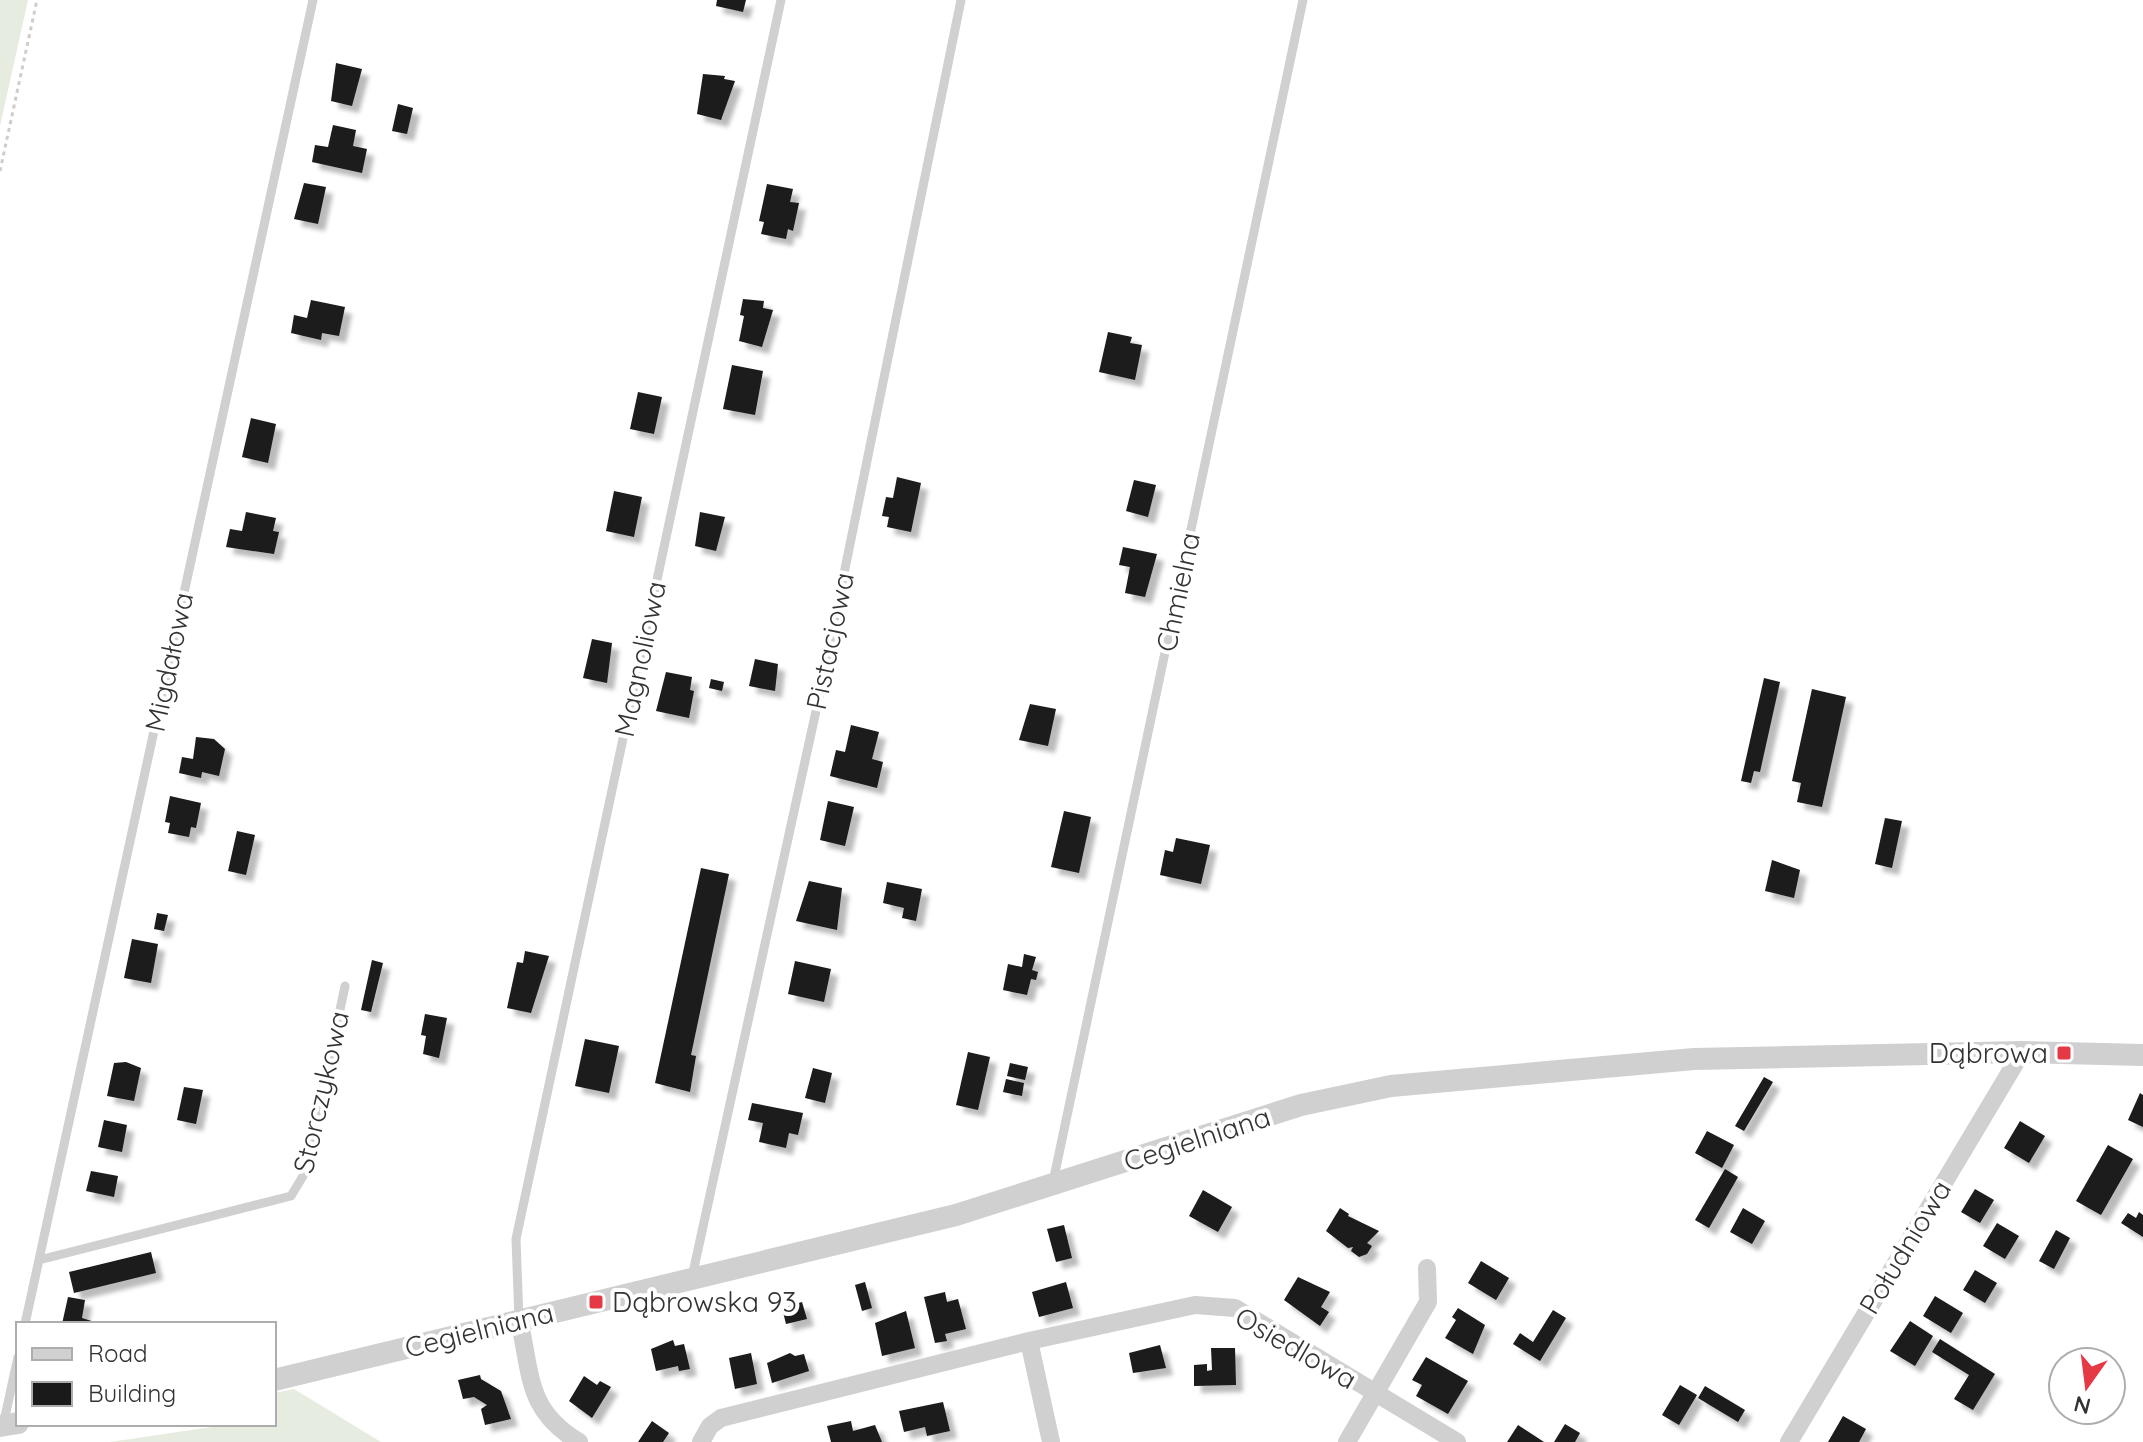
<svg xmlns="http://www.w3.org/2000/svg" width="2143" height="1442" font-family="Quicksand,sans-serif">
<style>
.green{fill:#e6ecdf}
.building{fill:#1a1a1a;filter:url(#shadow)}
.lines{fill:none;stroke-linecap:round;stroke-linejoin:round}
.path{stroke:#cdcdcd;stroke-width:3;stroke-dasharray:4 4;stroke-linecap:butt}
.service{stroke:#d0d0d0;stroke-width:9}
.minor{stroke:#d0d0d0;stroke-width:18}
.tertiary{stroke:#d0d0d0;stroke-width:22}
.poi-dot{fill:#e63946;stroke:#fff;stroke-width:3}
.labels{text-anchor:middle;stroke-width:8;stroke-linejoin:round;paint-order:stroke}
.street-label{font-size:28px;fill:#333;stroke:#fff}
.poi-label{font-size:28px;fill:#333;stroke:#fff;text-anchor:end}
</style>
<defs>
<filter id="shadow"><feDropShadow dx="7" dy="7" stdDeviation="2" flood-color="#0004"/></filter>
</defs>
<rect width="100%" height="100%" fill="#fff"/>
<!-- green -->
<path class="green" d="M0,0H28L0,126Z
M294,1389L381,1442H110L232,1424H274V1393Z"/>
<!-- building -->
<path class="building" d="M717,0H746L743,12L716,6Z
M336,63L362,69L352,106L331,101Z
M703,74L725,76L724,79L735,81L721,120L697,114Z
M398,104L413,108L407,134L392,131Z
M333,125L356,130L353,146L367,149L362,173L312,162L315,145L328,147Z
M304,183L326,187L318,224L294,219Z
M767,184L793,189L790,202L799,203L793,231L788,229L786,239L761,234L764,222L759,221Z
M743,299L764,301L763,308L773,310L762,347L739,341L744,316L740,315Z
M311,300L345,307L339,336L322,333L321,340L291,333L294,315L307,318Z
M1108,332L1132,337L1130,343L1142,345L1135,380L1099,372Z
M732,365L763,371L755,415L723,409Z
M638,392L662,397L654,434L630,429Z
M251,418L276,424L268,463L242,457Z
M897,477L921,483L911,532L887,527L889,517L882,516L886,497L893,498Z
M1134,480L1156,485L1148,517L1126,511Z
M614,491L642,497L634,537L606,531Z
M246,512L276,518L273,531L279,532L274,554L226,547L230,529L242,531Z
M700,512L725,517L716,551L695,546Z
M1123,547L1157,554L1145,597L1125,593L1130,567L1119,565Z
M592,639L612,643L607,683L583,678Z
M755,659L778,664L775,691L749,686Z
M666,672L692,677L690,690L694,691L689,718L656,711Z
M1764,678L1780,682L1760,772L1754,771L1751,783L1741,781Z
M711,679L724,682L722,691L709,688Z
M1812,689L1846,697L1822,807L1797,802L1801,783L1792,781Z
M1030,704L1056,709L1048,746L1019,740Z
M851,725L879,732L872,759L883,762L877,788L830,776L836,750L845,752Z
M196,737L214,739L225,749L219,776L202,772L201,778L179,773L182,757L193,759Z
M170,796L201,803L196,828L191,827L189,837L168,833L170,823L165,822Z
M828,801L854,807L845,846L820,840Z
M1064,811L1091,817L1079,873L1051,867Z
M1885,818L1902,821L1892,868L1875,864Z
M237,831L255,835L246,875L228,871Z
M1176,838L1210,845L1201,884L1160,875L1165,850L1173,852Z
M1772,860L1800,870L1794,898L1765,891Z
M701,868L729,874L691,1055L696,1056L690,1092L655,1083Z
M809,881L842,888L837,930L796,921Z
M887,882L922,889L916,921L902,918L904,908L883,903Z
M157,913L168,915L164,931L154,929Z
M132,939L158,944L151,983L124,978Z
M525,951L549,956L531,1013L507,1008L517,962L523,963Z
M1024,954L1036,957L1032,970L1038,972L1036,980L1031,979L1027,995L1003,990L1008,964L1022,967Z
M372,960L383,963L371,1012L361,1010Z
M795,961L831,969L824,1002L788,994Z
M425,1014L447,1018L439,1058L423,1054L426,1036L421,1035Z
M585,1039L619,1046L609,1093L575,1086Z
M968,1052L990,1057L978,1110L956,1105Z
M126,1062L141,1068L134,1101L107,1096L114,1063Z
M1010,1063L1028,1067L1025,1080L1007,1076Z
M813,1068L832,1073L825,1103L805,1098Z
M1764,1077L1773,1082L1744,1131L1735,1126Z
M1006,1079L1024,1083L1022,1096L1003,1092Z
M184,1087L203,1090L196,1124L177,1120Z
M2140,1093L2143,1095V1127L2128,1120Z
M752,1103L803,1113L798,1135L789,1133L786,1148L759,1142L763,1123L748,1120Z
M104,1120L127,1125L122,1152L98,1147Z
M2020,1121L2045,1136L2029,1163L2004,1148Z
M1707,1131L1734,1145L1722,1168L1695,1153Z
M2108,1145L2133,1159L2101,1215L2076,1201Z
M1725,1169L1738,1177L1709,1228L1695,1220Z
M91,1171L118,1176L114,1197L86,1191Z
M1975,1189L1994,1200L1980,1223L1961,1212Z
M1203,1190L1232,1207L1218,1232L1189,1216Z
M1340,1208L1349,1214L1348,1216L1379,1231L1367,1243L1372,1246L1367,1254L1359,1257L1351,1251L1353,1247L1348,1248L1326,1231Z
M1743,1208L1765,1221L1752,1244L1730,1232Z
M2139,1212L2143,1215V1237L2121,1223L2128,1213L2136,1218Z
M1997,1223L2019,1236L2005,1259L1983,1246Z
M1064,1225L1072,1258L1056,1262L1047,1229Z
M2056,1230L2070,1238L2054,1269L2039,1261Z
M151,1252L156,1273L74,1293L69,1272Z
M1481,1261L1509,1278L1496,1300L1468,1283Z
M1975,1270L1997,1283L1985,1303L1963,1290Z
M1298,1277L1330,1292L1321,1307L1329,1312L1320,1326L1284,1300Z
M865,1282L872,1308L862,1311L855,1285Z
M1066,1282L1073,1308L1039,1317L1032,1292Z
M945,1292L947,1302L958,1299L966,1329L945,1334L947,1341L935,1343L924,1297Z
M1935,1296L1963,1313L1951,1333L1923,1316Z
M68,1297L85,1300L82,1318L101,1324H62Z
M802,1302L807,1319L786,1324L782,1308Z
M1458,1308L1485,1325L1473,1354L1445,1338L1456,1320L1452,1317Z
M1553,1310L1566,1318L1540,1361L1513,1344L1520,1333L1533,1342Z
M906,1311L915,1348L882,1356L875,1323Z
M1910,1321L1933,1336L1915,1366L1890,1351Z
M1940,1339L1995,1374L1973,1410L1954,1399L1969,1375L1932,1352Z
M673,1340L675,1346L684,1344L690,1369L679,1371L678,1366L656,1371L651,1349Z
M1160,1345L1166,1368L1133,1373L1129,1353Z
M1211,1348H1235L1236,1385L1194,1386V1365L1207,1364V1371L1212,1370Z
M751,1353L757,1384L735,1389L729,1358Z
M790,1353L795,1356L804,1354L809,1371L772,1383L767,1363Z
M1426,1357L1468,1381L1448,1414L1416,1396L1422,1385L1412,1380Z
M480,1375L481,1379L501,1391L511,1419L485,1425L481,1409L487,1405L474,1397L463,1399L458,1380Z
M584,1376L597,1385L600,1381L611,1387L592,1418L569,1401Z
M1680,1385L1697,1395L1679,1425L1662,1415Z
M1705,1386L1745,1410L1738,1422L1698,1398Z
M943,1402L950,1431L927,1436L925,1427L904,1432L899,1411Z
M1843,1416L1866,1429L1859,1442H1828Z
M652,1421L669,1433L663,1442H638Z
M851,1421L853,1431L875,1425L882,1442H831L827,1426Z
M1565,1424L1580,1433L1575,1442H1554Z
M1518,1425L1544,1442H1507Z"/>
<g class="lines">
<!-- path -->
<path class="path" d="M0,171L37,0"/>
<!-- service -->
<path class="service" d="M1053,1182L1303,0
M39,1260L291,1196L306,1171L345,986
M692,1277L816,711L961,0
M519,1320L516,1239L781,0
M25,1324L313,0
M3,1426L18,1357"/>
<!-- minor -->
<path class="minor" d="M519,1320C532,1376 526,1410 579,1442
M1029,1341L1051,1442
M701,1442L710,1426L721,1418L1029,1341L1195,1305L1235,1308L1457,1442
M1347,1442L1428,1302L1427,1268
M1789,1442L2022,1052"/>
<!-- tertiary -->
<path class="tertiary" d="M274,1380L956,1215L1301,1105L1391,1086L1694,1059L2022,1052L2143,1055
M0,1426L18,1423"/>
</g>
<!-- markers -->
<g class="poi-dot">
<rect x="2056" y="1045" width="16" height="16" rx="4"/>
<rect x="588" y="1294" width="16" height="16" rx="4"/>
</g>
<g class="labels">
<!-- street labels -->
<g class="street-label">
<text transform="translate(1178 592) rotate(-78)" y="10">Chmielna</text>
<text transform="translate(830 641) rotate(-78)" y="10">Pistacjowa</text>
<text transform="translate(640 659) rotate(-78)" y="10">Magnoliowa</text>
<text transform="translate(169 662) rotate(-78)" y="10">Migdałowa</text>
<text transform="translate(321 1092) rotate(-77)" y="10">Storczykowa</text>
<text transform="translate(1197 1139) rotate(-18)" y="10">Cegielniana</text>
<text transform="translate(1905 1247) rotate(-59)" y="10">Południowa</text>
<text transform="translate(479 1330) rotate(-14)" y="10">Cegielniana</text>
<text transform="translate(1296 1348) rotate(30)" y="10">Osiedlowa</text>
</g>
<!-- poi labels -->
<g class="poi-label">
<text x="2048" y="1063">Dąbrowa</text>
<text x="612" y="1312" text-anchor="start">Dąbrowska 93</text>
</g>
</g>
<!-- legend -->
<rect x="16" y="1322" width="260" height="104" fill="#ffffff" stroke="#adadad" stroke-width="2"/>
<rect x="32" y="1348" width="40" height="12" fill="#d0d0d0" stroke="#adadad" stroke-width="2"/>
<text x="88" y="1362" font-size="24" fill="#333333">Road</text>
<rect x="32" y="1382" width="40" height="24" fill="#1a1a1a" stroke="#adadad" stroke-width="2"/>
<text x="88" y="1402" font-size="24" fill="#333333">Building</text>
<!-- north arrow -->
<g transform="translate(2087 1386) rotate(194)"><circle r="38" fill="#ffffff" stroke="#adadad" stroke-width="2"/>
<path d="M0-6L14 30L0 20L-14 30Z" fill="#e63946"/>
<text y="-12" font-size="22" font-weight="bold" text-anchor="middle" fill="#333333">N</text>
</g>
</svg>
